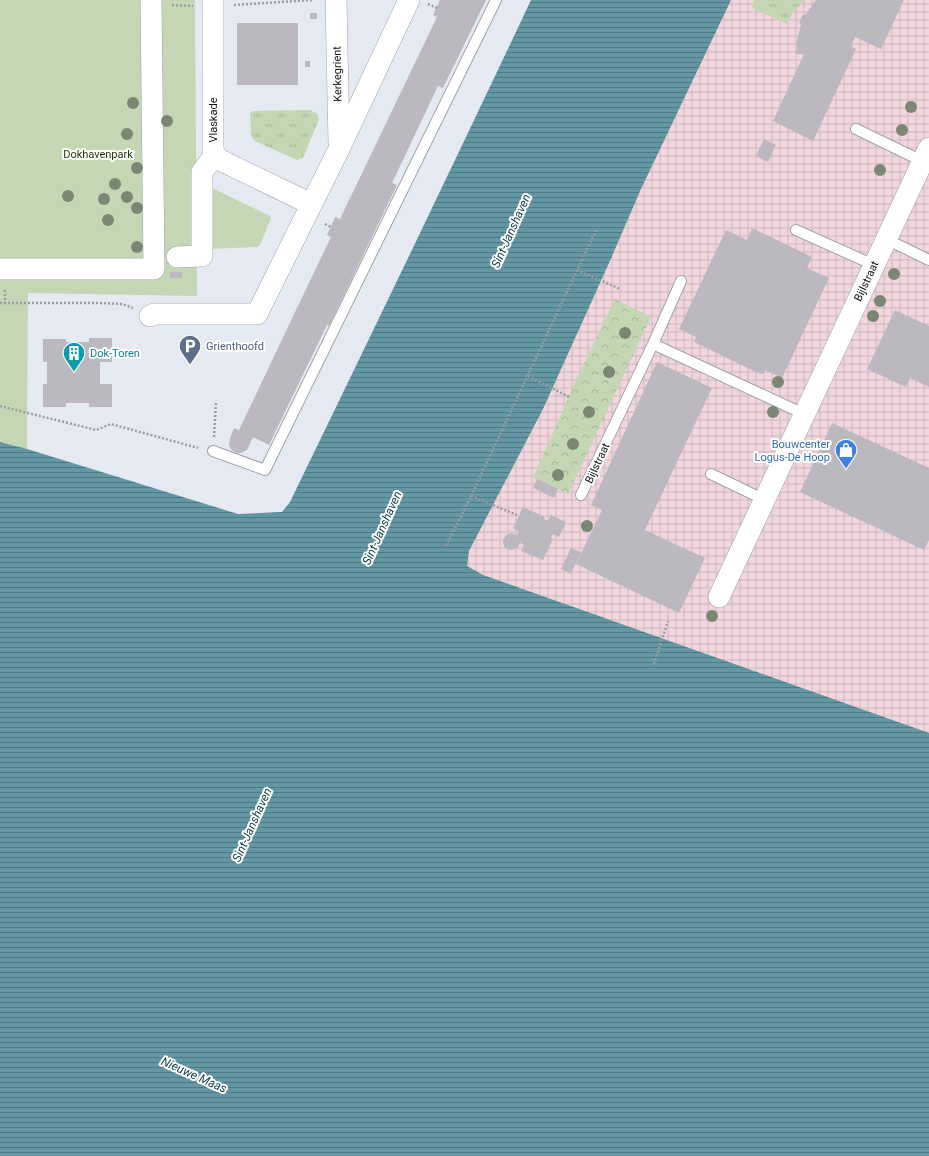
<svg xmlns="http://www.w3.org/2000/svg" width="929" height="1156" font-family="Roboto,sans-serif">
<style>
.industrial{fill:url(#industrial-grid)}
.grass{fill:url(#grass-tufts)}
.forest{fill:url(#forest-crowns)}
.park{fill:#c4d6b3}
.water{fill:url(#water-rules)}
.building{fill:#bbb8c0}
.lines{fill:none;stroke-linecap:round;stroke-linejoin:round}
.lane-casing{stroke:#9fa3aa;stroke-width:12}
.street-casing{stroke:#9fa3aa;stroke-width:22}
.path{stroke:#999ca2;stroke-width:2.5;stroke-dasharray:2 2;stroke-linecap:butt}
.lane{stroke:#fff;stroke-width:10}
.street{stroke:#fff;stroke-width:21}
.tree{fill:#7b8772}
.labels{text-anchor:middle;stroke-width:4;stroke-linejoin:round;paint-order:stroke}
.street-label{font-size:11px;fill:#111215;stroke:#fff}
.park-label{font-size:11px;fill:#25370b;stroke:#fff}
.service-label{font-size:11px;fill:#4e5e75;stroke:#fff;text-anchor:start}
.culture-label{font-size:11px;fill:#0d838f;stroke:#fff;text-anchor:start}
.shop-label{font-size:11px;fill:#366cbe;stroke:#fff;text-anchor:end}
.water-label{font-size:12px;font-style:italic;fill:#0d3f49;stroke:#fff}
</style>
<defs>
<pattern id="industrial-grid" width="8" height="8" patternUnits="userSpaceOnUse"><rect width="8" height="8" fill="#f1d7dd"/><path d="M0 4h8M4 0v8" fill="none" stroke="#ceb8bd"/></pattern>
<pattern id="grass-tufts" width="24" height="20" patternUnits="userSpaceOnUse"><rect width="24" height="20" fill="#c4d6b3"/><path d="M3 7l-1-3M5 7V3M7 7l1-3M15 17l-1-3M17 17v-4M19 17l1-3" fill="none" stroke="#a7b799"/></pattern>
<pattern id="forest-crowns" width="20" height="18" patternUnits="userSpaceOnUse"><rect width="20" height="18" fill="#c4d6b3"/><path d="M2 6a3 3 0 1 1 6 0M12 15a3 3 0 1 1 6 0" fill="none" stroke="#a7b799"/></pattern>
<pattern id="water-rules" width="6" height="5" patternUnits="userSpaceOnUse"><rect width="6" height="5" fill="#6297a3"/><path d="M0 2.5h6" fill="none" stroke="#4f7a84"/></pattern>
</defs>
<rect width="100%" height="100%" fill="#e5e9f1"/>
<!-- industrial -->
<path class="industrial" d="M698,0H929V758L387,583Z"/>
<!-- grass -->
<path class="grass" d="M754,0H805L794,11L787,24L752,8Z
M310,110L317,114L319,119L303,158L297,160L255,141L251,136L250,113L253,111Z"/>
<!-- forest -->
<path class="forest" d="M615,299L651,317L568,494L533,478L577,378Z"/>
<!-- park -->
<path class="park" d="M0,0H195L197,296L28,293L27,449L0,442Z
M210,187L270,216L271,218L260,245L257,247L207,249Z"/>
<!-- water -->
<path class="water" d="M531,0H731L641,189L609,263L543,409L469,551L467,566L483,575L929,733V1156H0V442L27,449L238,514L282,512L290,502C371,335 452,168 531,0Z"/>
<!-- building -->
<path class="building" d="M440,0H486L443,88L438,86L392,183L397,185L329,326L327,325L269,445L253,437L247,450L241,453H237L233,451L231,449L229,445L230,438L234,428L239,430L296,310L331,237L327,235L335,217L340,219L437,17L433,15Z
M816,0H904L881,49L855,37L851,47L856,49L813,141L773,121L804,54H796L797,41L801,24L799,23L803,14L805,15Z
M310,13H317V19H310Z
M237,23H298V85H237Z
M305,61H310V67H305Z
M764,139L776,145L768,162L756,156Z
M752,228L812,257L807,268L829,278L782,378L765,370L763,374L758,373L698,344L694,342L696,337L679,329L726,230L747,240Z
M170,272H182V278H170Z
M895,310L929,326V387L910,378L906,387L867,369Z
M89,338H112V362H100V384H112V407H89V403H66V407H43V384H47V362H43V339H66V342H89Z
M657,362L712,388L645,530L705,558L679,613L576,564L602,510L591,505Z
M832,423L929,468V540L924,550L800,492Z
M537,479L558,489L554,498L533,488Z
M523,507L545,517L544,519L548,521L551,515L566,522L559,537L553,534L551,538L553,539L543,560L521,551L524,545L520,543L517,548L511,550L505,548L503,543V540L506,535L511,533L517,535L519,531L513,528Z
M571,548L581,552L571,574L561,569Z"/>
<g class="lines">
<!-- lane casing -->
<g class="lane-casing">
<path id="lane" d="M856,129L922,161
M796,230L874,265
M886,239L929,260
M653,344L804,414
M213,451L265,470L496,0
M711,474L765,500
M581,495L653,344L681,281"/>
</g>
<!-- street casing -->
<g class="street-casing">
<path id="street" d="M213,0V150L215,155L220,160L311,204
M336,0L339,144
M177,257L202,256V172L215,155
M0,269H154L151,0
M150,316L154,314H257L339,149L409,0
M719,597L929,148"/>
</g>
<!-- path -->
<path class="path" d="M428,4L437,8
M172,5L193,6
M234,5L313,0
M325,224L331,227
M577,270L620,289
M5,290V303
M0,303H99L122,304L133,308
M528,376L569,397
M0,406L96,430L111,424L198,448
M214,437L216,403
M471,496L517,515
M446,546L471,496L597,228
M654,664L668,621"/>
<!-- lane -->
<use href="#lane" class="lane"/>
<!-- street -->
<use href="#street" class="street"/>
</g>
<!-- trees -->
<g class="tree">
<circle cx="133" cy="103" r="6"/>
<circle cx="911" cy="107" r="6"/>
<circle cx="167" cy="121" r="6"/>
<circle cx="902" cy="130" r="6"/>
<circle cx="127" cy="134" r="6"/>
<circle cx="137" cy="168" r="6"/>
<circle cx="880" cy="170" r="6"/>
<circle cx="115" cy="184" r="6"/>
<circle cx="68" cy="196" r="6"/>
<circle cx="127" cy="197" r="6"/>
<circle cx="104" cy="199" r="6"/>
<circle cx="137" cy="208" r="6"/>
<circle cx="108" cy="220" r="6"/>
<circle cx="137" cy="247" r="6"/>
<circle cx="894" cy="274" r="6"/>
<circle cx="880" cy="301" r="6"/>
<circle cx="873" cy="316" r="6"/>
<circle cx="625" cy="333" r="6"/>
<circle cx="609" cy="372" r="6"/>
<circle cx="778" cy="382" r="6"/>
<circle cx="589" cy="412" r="6"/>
<circle cx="773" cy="412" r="6"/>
<circle cx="573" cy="444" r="6"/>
<circle cx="558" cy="475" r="6"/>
<circle cx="587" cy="526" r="6"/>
<circle cx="712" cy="616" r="6"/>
</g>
<!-- icons -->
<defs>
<g id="parking-pin" transform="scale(1.15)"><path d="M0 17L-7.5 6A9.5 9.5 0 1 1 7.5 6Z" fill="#5c6f8a" stroke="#fff"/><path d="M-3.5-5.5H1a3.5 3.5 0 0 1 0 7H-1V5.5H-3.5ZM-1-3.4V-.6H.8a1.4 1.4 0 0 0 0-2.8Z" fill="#fff"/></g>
<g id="building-pin" transform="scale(1.15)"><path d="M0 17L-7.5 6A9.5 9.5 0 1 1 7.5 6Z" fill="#0f9aa8" stroke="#fff"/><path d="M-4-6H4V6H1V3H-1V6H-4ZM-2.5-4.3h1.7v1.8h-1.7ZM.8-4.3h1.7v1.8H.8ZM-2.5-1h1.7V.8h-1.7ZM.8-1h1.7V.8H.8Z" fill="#fff"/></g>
<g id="shop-pin" transform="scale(1.15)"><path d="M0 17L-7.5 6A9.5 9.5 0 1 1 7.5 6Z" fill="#3f7fe0" stroke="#fff"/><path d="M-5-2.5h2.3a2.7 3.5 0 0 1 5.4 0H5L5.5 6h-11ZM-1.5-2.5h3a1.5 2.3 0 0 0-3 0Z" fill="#fff"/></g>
</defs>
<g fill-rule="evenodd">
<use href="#parking-pin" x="190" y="346"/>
<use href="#building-pin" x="74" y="353"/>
<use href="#shop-pin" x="846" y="450"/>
</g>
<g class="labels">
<!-- street labels -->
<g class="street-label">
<text transform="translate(337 74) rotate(-91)" y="4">Kerkegrient</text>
<text transform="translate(213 120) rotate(-90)" y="4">Vlaskade</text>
<text transform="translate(866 281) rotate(-65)" y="4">Bijlstraat</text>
<text transform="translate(597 463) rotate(-65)" y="4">Bijlstraat</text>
</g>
<!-- park labels -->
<g class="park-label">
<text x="98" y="158">Dokhavenpark</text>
</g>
<!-- service labels -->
<g class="service-label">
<text x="206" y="350">Grienthoofd</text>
</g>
<!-- culture labels -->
<g class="culture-label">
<text x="90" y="357">Dok-Toren</text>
</g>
<!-- shop labels -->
<g class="shop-label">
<text x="830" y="448">Bouwcenter<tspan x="830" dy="13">Logus-De Hoop</tspan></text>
</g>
<!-- water labels -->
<g class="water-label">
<text transform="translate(511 231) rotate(-66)" y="4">Sint-Janshaven</text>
<text transform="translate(382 528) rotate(-66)" y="4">Sint-Janshaven</text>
<text transform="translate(252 825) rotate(-66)" y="4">Sint-Janshaven</text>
<text transform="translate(194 1075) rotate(24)" y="4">Nieuwe Maas</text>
</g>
</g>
</svg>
